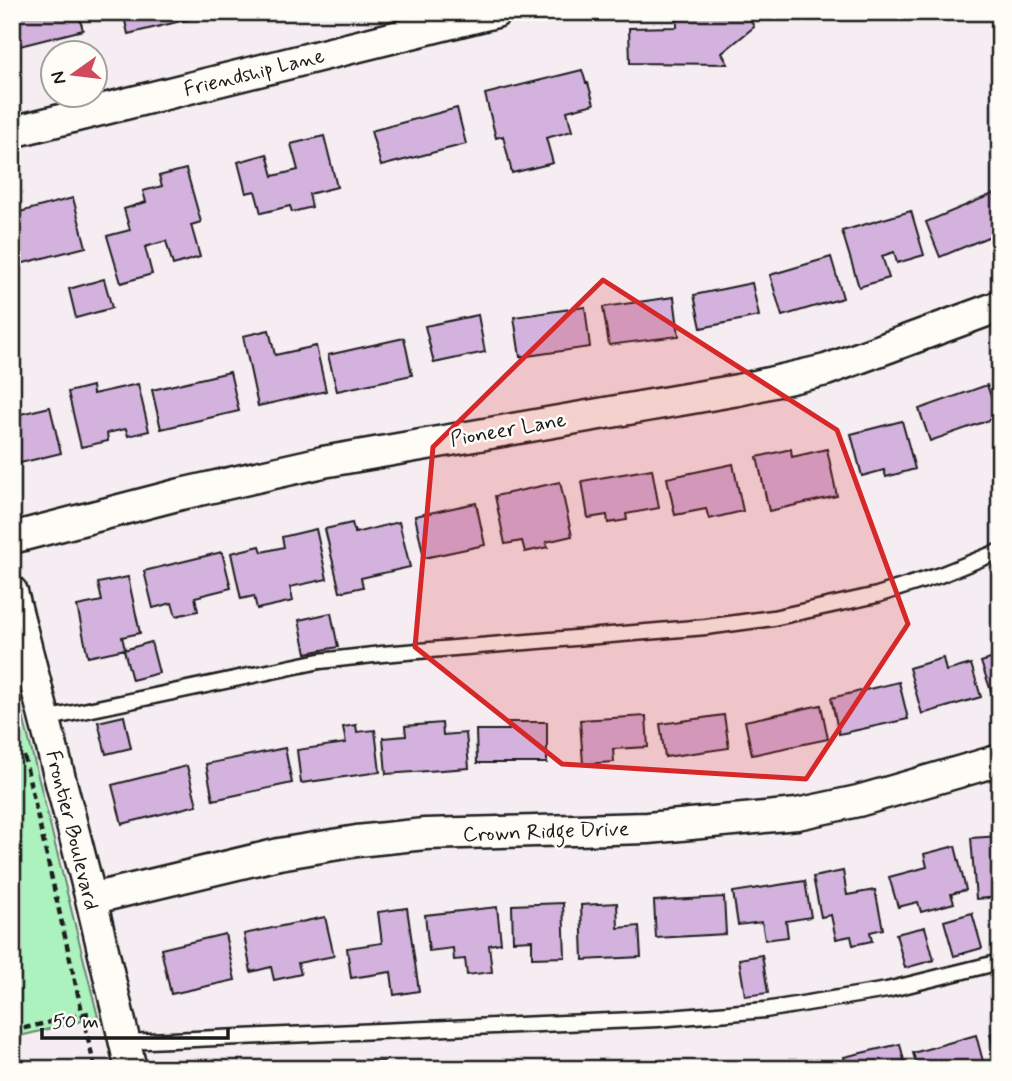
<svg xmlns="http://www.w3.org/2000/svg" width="1012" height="1081" font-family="Mynerve,sans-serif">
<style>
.green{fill:#abf2be;stroke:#64876d;stroke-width:2}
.building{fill:#d3b3de;stroke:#1c1c1c;stroke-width:2}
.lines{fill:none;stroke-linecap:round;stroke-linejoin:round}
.lane-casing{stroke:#1c1c1c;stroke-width:19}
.street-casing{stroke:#1c1c1c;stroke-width:35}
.path{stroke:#1c1c1c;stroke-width:4.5;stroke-dasharray:7 5;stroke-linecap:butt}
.lane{stroke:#fdfcf7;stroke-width:14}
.street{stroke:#fdfcf7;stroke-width:30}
.marked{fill:#d62828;fill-opacity:0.2;stroke:#d62828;stroke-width:5;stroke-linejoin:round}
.labels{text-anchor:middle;stroke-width:5;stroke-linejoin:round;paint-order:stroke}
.street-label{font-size:21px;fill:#1c1c1c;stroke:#fdfcf7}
</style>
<rect width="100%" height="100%" fill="#f5edf2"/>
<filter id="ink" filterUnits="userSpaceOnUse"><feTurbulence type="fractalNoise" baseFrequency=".0143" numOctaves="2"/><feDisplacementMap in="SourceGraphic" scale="14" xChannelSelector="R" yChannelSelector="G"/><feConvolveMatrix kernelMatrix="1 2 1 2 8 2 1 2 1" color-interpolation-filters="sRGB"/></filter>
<g filter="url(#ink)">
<!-- green -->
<path class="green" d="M12,672L98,1017L12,1038Z"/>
<!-- building -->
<path class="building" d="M12,12H78L83,30L12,48Z
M123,12H218L128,34Z
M677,12H747L754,27L722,53L728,64L630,63L629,28L677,27Z
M582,70L586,83H588L594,104L567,111L572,131L546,138L553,163L512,173L503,136L496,138L485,94Z
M457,108L466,144L381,166L371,131Z
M324,136L337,187L309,194L312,207L292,212L290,206L261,213L255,191L246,193L238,162L267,154L273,176L298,170L291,144Z
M186,169L201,222L191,225L200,257L173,265L166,241L145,247L152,274L121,283L107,236L130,230L124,209L146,202L143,191L162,186L159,176Z
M995,193L1000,206V232L940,257L926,222Z
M73,198L86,247L12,266V214Z
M911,211L924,255L897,263L894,252L882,256L889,278L859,287L842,231Z
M831,257L843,298L782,316L770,275Z
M104,279L112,308L76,318L69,289Z
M752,283L759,316L701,328L694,295Z
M674,297L679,336L609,345L603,307Z
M585,307L590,347L520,357L514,317Z
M478,315L485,352L434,363L425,326Z
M269,330L275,355L316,346L326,391L258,406L243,336Z
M404,338L412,375L337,391L328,355Z
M230,372L239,411L161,429L152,390Z
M138,384L149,431L128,436L126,429L107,433L108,441L81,447L68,392L92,386L93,394Z
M987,385L998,417L930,441L919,409Z
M50,407L61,453L12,465V416Z
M902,421L915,469L886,477L884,470L862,476L851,434Z
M791,449L792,457L827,449L837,496L769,511L757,457Z
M733,464L743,511L709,519L706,509L675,515L667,478Z
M652,469L659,508L626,514L627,520L608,523L607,515L588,518L582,481Z
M560,482L572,536L546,542L548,547L525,552L522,541L505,544L495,496Z
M476,503L485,545L424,558L415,516Z
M399,522L410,567L361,578L363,587L340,592L325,529L352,523L355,533Z
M316,529L327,579L290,587L293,601L257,609L254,596L241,599L231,553L260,546L262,552L284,547L282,537Z
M222,552L231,588L195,597L198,611L176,616L172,603L153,608L144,571Z
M128,577L140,633L122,637L125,649L88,657L77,606L102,601L98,583Z
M331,613L338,647L306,653L299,620Z
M151,642L159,673L132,680L124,650Z
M1000,656V691L992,694L981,662Z
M943,658L946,671L971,664L981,697L922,714L909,668Z
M899,682L908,719L839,734L831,698Z
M821,705L828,739L752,755L745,721Z
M724,715L729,748L665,757L660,724Z
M124,716L131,748L106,754L98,722Z
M646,716L648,747L613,749L614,762L583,764L580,720Z
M508,722H547V763H477L476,730H509Z
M442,723L443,735L466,733L469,768L386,774L383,738L406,736L405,726Z
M356,725L357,732L375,730L380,772L301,783L297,750L346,743L343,727Z
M285,748L292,783L213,800L206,764Z
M187,766L197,805L122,824L112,785Z
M1000,836V897L976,899L971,838Z
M955,846L966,890L951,894L954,903L921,912L918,902L898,907L889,877L927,867L924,854Z
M843,871L847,895L875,890L883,929L870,932L872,941L853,945L851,936L836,939L831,915L821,917L813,877Z
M805,881L811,917L786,921L788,937L765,940L762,922L738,925L733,892Z
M724,897L726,934L656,938L654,901Z
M563,903L565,957L532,958V940L513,941L512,905Z
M617,903L618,928L639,926L641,957L583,960L581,905Z
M497,907L501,943L489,945L492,972L467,975L465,959L454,960L453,948L429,951L425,915Z
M407,908L419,991L394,995L391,972L351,978L347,948L382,943L378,912Z
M972,913L982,948L954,956L944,921Z
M325,917L334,956L298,963L301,974L274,980L271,967L251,972L244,934Z
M925,927L934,960L905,968L896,934Z
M225,934L235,980L171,994L161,949Z
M762,955L768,993L745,996L739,959Z
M1000,1031V1067L999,1068L990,1034Z
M976,1035L985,1069H918L913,1053Z
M900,1044L906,1069H847L844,1057Z
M383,1062L384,1069H304L303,1064Z
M808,1062L809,1069H772V1066Z"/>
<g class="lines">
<!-- lane casing -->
<g class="lane-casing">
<path id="lane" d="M45,719L320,661L382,654L706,627L773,618L877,595L940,575L1000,551
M125,1042L658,1019L765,1010L887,990L1000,962"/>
</g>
<!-- street casing -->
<g class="street-casing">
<path id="street" d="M12,132L496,12
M12,538L181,494L323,462L738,390L826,370L1000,306
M12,592L91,899L131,1069
M91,899L279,854L357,841L425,834L648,828L797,814L858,801L1000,760"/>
</g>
<!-- path -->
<path class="path" d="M24,756L95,1069
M12,1031L93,1012"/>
<!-- lane -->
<use href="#lane" class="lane"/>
<!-- street -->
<use href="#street" class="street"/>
</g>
</g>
<!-- marked area -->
<path class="marked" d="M603,280L837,430L908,624L806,779L562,764L415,647L433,447Z"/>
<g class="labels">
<!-- street labels -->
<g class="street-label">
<text transform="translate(254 72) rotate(-14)" y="7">Friendship Lane</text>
<text transform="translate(508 429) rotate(-10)" y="7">Pioneer Lane</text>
<text transform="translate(73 830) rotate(76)" y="7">Frontier Boulevard</text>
<text transform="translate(546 831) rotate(-2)" y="7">Crown Ridge Drive</text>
</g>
</g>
<!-- margin -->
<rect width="1012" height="1081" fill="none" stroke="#fdfcf7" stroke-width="42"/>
<rect x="21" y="21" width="970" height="1039" fill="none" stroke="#1c1c1c" stroke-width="2.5" filter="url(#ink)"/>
<!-- north arrow -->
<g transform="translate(74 74) rotate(256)"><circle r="33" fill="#fdfcf7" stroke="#a3a29f" stroke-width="2"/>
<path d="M0-5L12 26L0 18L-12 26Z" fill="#d1495b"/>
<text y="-10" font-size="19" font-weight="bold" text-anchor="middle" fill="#1c1c1c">N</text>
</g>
<!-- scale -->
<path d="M42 1028v10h186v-10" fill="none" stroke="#1c1c1c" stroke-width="3.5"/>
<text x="52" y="1028" font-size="21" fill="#1c1c1c" stroke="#fdfcf7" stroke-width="5" paint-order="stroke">50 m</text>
</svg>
